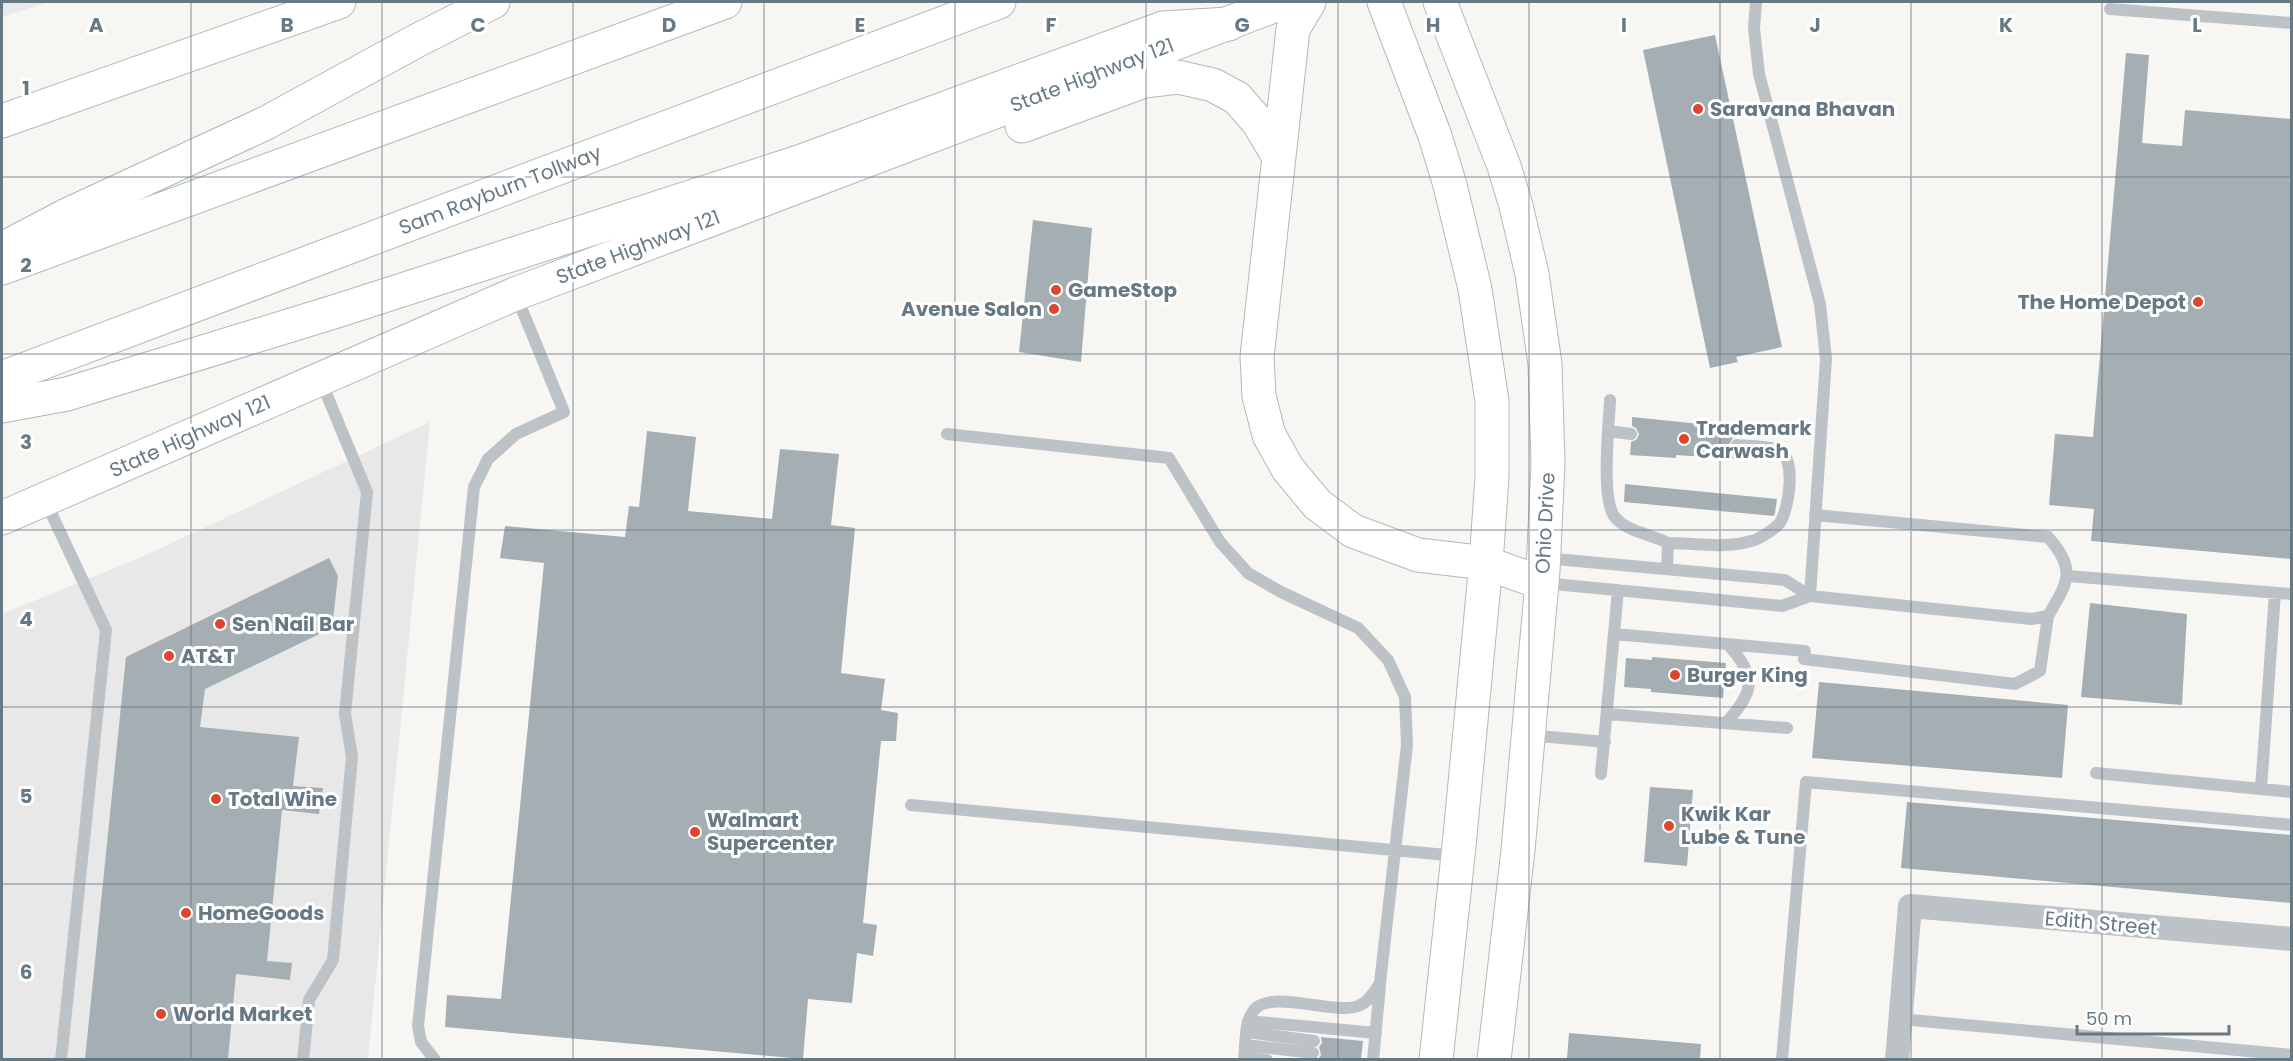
<svg xmlns="http://www.w3.org/2000/svg" width="2293" height="1061" font-family="Poppins,sans-serif">
<style>
.built{fill:#e7e8e7}
.building{fill:#a5aeb3}
.lines{fill:none;stroke-linecap:round;stroke-linejoin:round}
.secondary-casing{stroke:#b2b8bc;stroke-width:35}
.highway-casing{stroke:#b1b6b9;stroke-width:35}
.lane{stroke:#bdc2c6;stroke-width:12}
.street{stroke:#bdc2c6;stroke-width:24}
.secondary{stroke:#fff;stroke-width:33}
.highway{stroke:#fff;stroke-width:33}
.grid{fill:none;stroke:#677984;stroke-width:1.5;stroke-opacity:0.55}
.poi-dot{fill:#dd462d;stroke:#fff;stroke-width:2}
.labels{text-anchor:middle;stroke-width:6;stroke-linejoin:round;paint-order:stroke}
.street-label{font-size:20px;fill:#677984;stroke:#fff}
.poi-label{font-size:20px;font-weight:bold;fill:#677984;stroke:#fff;text-anchor:start}
.grid-label{font-size:20px;text-anchor:middle;font-weight:bold;fill:#677984;stroke:#fff;stroke-width:6;stroke-linejoin:round;paint-order:stroke}
</style>
<rect width="100%" height="100%" fill="#f7f6f3"/>
<!-- built -->
<path class="built" d="M2,2H48L2,17Z
M430,422L368,1059L2,1060V614L144,556Z"/>
<!-- building -->
<path class="building" d="M1715,35L1782,347L1736,357L1738,362L1710,368L1643,50Z
M2126,53L2149,55L2142,143L2182,146L2185,110L2292,119V559L2091,541L2094,509L2049,505L2055,434L2093,437Z
M1033,220L1092,228L1081,362L1019,352Z
M1632,417L1739,428L1738,437L1733,438L1729,444L1730,449L1737,453L1736,459L1676,455V458L1630,455L1631,442L1637,439L1639,434L1636,428L1632,426Z
M647,431L696,437L688,511L772,519L780,449L839,454L831,525L855,528L841,673L885,679L881,710L898,713L896,741H881L863,923L877,925L873,956L857,953L852,1003L808,999L803,1059L445,1027L447,995L501,999L544,563L500,558L505,526L625,537L629,506L639,507Z
M1625,484L1777,499L1775,513L1774,516L1624,502Z
M329,558L338,576L332,628L205,689L200,727L299,737L293,786L323,788L319,814L282,810L267,961L292,963L290,980L236,974L228,1059H85L126,657Z
M2090,603L2187,614L2182,705L2081,697Z
M1652,657L1726,663L1723,698L1651,692V689L1624,687L1626,658L1652,660Z
M1819,682L2068,705L2062,778L1812,758Z
M1650,787L1693,790L1687,866L1644,862Z
M1907,802L2292,835V903L1901,868Z
M1569,1033L1701,1044L1700,1059H1567Z
M1321,1037L1363,1041L1361,1059H1318L1321,1055L1319,1047L1322,1043Z"/>
<g class="lines">
<!-- secondary casing -->
<g class="secondary-casing">
<path id="secondary" d="M1309,2L1293,29L1257,357L1259,396L1269,435L1288,469L1317,504L1353,531L1418,555L1486,563L1542,583
M1384,2L1435,136L1450,185L1475,289L1492,401V477L1486,563L1459,846L1436,1060
M1440,2L1504,166L1516,206L1532,274L1545,364L1548,463L1543,571L1518,850L1494,1060
M2,121L339,2
M1022,126L1144,81L1178,77L1213,85L1237,98L1258,122L1279,157
M2,518L515,294L1284,2"/>
</g>
<!-- highway casing -->
<g class="highway-casing">
<path id="highway" d="M2,249L65,216L266,123L418,40L493,2
M2,268L725,2
M2,378L999,2
M2,406L67,394L340,310L799,162L1163,28L1229,24"/>
</g>
<!-- lane -->
<path class="lane" d="M1756,2L1754,28L1759,74L1820,304L1826,359L1810,596
M2110,9L2292,23
M1610,400C1609,424 1601,497 1614,516C1626,532 1651,534 1668,543L1667,569
M1608,431L1631,434
M947,434L1169,458L1220,542L1248,573L1281,592L1358,628L1388,660L1405,697L1407,745L1380,983C1375,991 1368,1003 1358,1006C1334,1015 1270,989 1254,1010C1244,1022 1246,1044 1244,1060
M45,500L106,630L61,1060
M1668,543C1694,543 1726,549 1751,541C1760,539 1773,530 1779,524C1789,511 1797,459 1779,450C1771,446 1747,446 1737,445
M1544,558L1785,580L1810,596
M2068,576L2292,594
M1543,583L1782,606L1810,596L2031,619L2048,616C2068,582 2077,570 2048,537L1815,515
M1614,634L1805,651
M1804,659L2015,684L2040,671L2048,616
M1607,714L1787,728
M1726,723C1755,690 1757,678 1728,644
M1528,735L1605,742
M2096,773L2292,792
M1601,774L1618,590
M2261,789L2275,593
M911,805L1457,856
M1900,1019L2292,1055
M1248,1021L1376,1033
M1247,1032L1314,1041
M1246,1045L1313,1053
M1245,1057L1267,1060
M303,1060L309,1000L333,960L352,757L345,714L367,492L321,381
M435,1060L421,1042L418,1026L474,487L488,459L516,434L564,412L516,295
M1373,1060L1380,986
M1782,1060L1806,782L2292,825"/>
<!-- street -->
<path class="street" d="M1897,1060L1910,906L2292,939"/>
<!-- secondary -->
<use href="#secondary" class="secondary"/>
<!-- highway -->
<use href="#highway" class="highway"/>
</g>
<!-- grid -->
<path class="grid" d="M191,2V1060M382,2V1060M573,2V1060M764,2V1060M955,2V1060M1146,2V1060M1338,2V1060M1529,2V1060M1720,2V1060M1911,2V1060M2102,2V1060M2,177H2292M2,354H2292M2,530H2292M2,707H2292M2,884H2292"/>
<!-- markers -->
<g class="poi-dot">
<circle cx="1698" cy="109" r="6"/>
<circle cx="1056" cy="290" r="6"/>
<circle cx="2198" cy="302" r="6"/>
<circle cx="1054" cy="309" r="6"/>
<circle cx="1684" cy="439" r="6"/>
<circle cx="220" cy="624" r="6"/>
<circle cx="169" cy="656" r="6"/>
<circle cx="1675" cy="675" r="6"/>
<circle cx="216" cy="799" r="6"/>
<circle cx="1669" cy="826" r="6"/>
<circle cx="695" cy="832" r="6"/>
<circle cx="186" cy="913" r="6"/>
<circle cx="161" cy="1014" r="6"/>
</g>
<g class="labels">
<!-- street labels -->
<g class="street-label">
<text transform="translate(1092 75) rotate(-21)" y="7">State Highway 121</text>
<text transform="translate(500 190) rotate(-21)" y="7">Sam Rayburn Tollway</text>
<text transform="translate(638 247) rotate(-21)" y="7">State Highway 121</text>
<text transform="translate(190 436) rotate(-24)" y="7">State Highway 121</text>
<text transform="translate(1545 523) rotate(-87)" y="7">Ohio Drive</text>
<text transform="translate(2101 923) rotate(5)" y="7">Edith Street</text>
</g>
<!-- poi labels -->
<g class="poi-label">
<text x="1710" y="116">Saravana Bhavan</text>
<text x="1068" y="297">GameStop</text>
<text x="2186" y="309" text-anchor="end">The Home Depot</text>
<text x="1042" y="316" text-anchor="end">Avenue Salon</text>
<text x="1696" y="435">Trademark<tspan x="1696" dy="23">Carwash</tspan></text>
<text x="232" y="631">Sen Nail Bar</text>
<text x="181" y="663">AT&amp;T</text>
<text x="1687" y="682">Burger King</text>
<text x="228" y="806">Total Wine</text>
<text x="1681" y="821">Kwik Kar<tspan x="1681" dy="23">Lube &amp; Tune</tspan></text>
<text x="707" y="827">Walmart<tspan x="707" dy="23">Supercenter</tspan></text>
<text x="198" y="920">HomeGoods</text>
<text x="173" y="1021">World Market</text>
</g>
</g>
<g class="grid-label">
<text x="96" y="32">A</text>
<text x="287" y="32">B</text>
<text x="478" y="32">C</text>
<text x="669" y="32">D</text>
<text x="860" y="32">E</text>
<text x="1051" y="32">F</text>
<text x="1242" y="32">G</text>
<text x="1433" y="32">H</text>
<text x="1624" y="32">I</text>
<text x="1815" y="32">J</text>
<text x="2006" y="32">K</text>
<text x="2197" y="32">L</text>
<text x="26" y="95">1</text>
<text x="26" y="272">2</text>
<text x="26" y="449">3</text>
<text x="26" y="626">4</text>
<text x="26" y="803">5</text>
<text x="26" y="979">6</text>
</g>
<!-- border -->
<rect width="2293" height="1061" fill="none" stroke="#677984" stroke-width="6"/>
<!-- scale -->
<path d="M2077 1025v9h152v-9" fill="none" stroke="#677984" stroke-width="3"/>
<text x="2086" y="1025" font-size="18" fill="#677984" stroke="#ffffff" stroke-width="4.5" paint-order="stroke">50 m</text>
</svg>
